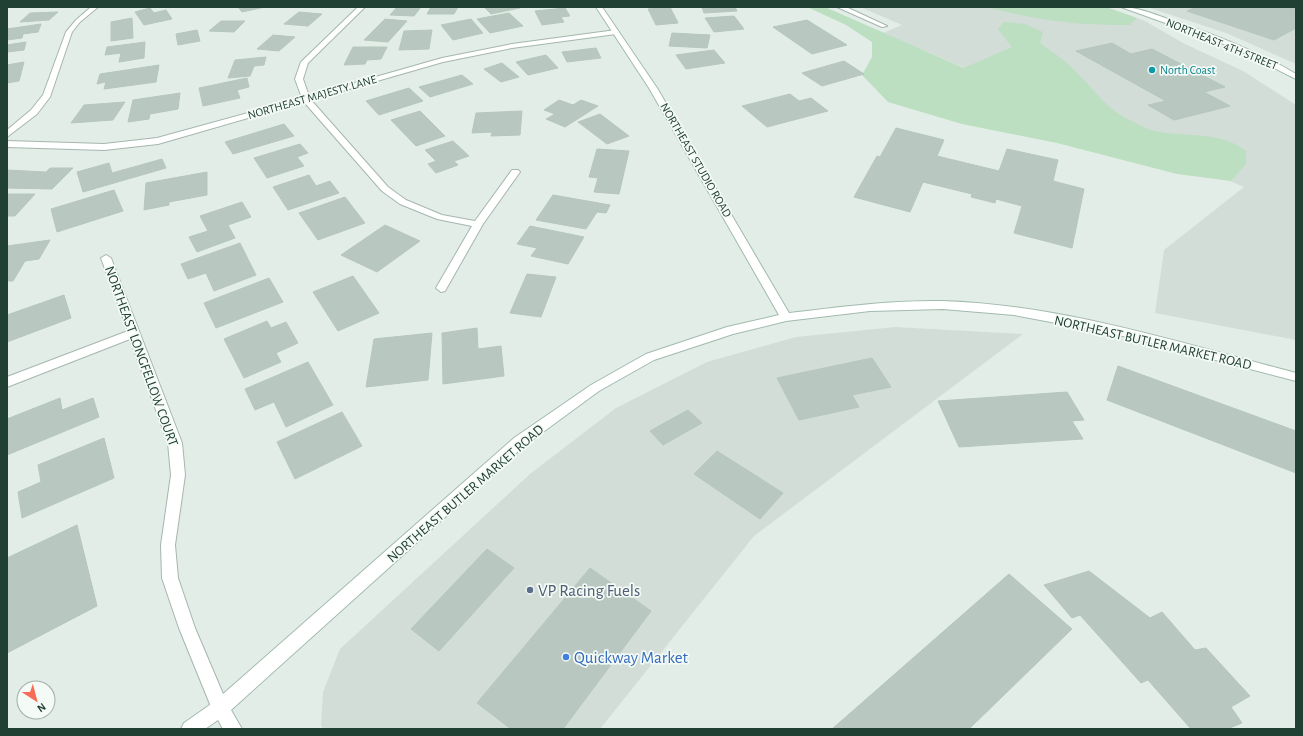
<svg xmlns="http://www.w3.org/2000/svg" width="1303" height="736" font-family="'Alegreya Sans',sans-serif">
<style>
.built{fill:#d1ddd6}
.green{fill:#bbdfc0}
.building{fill:#b8c8c0;stroke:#b5c7bd}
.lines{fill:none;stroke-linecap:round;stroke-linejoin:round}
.street-casing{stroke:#a5b6ae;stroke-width:2}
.secondary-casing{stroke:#a1baae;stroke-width:2}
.street{fill:#fff;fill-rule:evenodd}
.secondary{fill:#fff;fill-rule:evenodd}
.culture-dot{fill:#0f9aa8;stroke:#f4faf6;stroke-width:1.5}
.service-dot{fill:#5c6f8a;stroke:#f4faf6;stroke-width:1.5}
.shop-dot{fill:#3f7fe0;stroke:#f4faf6;stroke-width:1.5}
.labels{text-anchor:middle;stroke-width:3.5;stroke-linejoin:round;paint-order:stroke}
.far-street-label{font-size:12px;fill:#214034;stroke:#f4faf6}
.far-culture-label{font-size:12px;fill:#0d838f;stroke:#f4faf6;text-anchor:start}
.street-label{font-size:14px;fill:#214034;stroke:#f4faf6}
.near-service-label{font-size:17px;fill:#4e5e75;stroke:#f4faf6;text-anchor:start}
.near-shop-label{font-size:17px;fill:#366cbe;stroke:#f4faf6;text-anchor:start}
</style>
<rect width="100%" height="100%" fill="#e3ede7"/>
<!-- built -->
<path class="built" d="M860,7H1106L1145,21L1183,43L1243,71L1296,105V340L1155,313L1164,250L1244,187L883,33L902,25Z
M1147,7H1296V64L1226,33Z
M895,327L1023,334L754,536L600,729H324L321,726L323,692L340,649L530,474L616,408L707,362L796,337Z"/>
<!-- green -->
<path class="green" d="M807,7H825L964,68L1012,47L998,29L1004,22L1025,24L1043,32L1040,43C1054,53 1067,62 1078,74C1094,89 1105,107 1124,117C1134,122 1145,129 1155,131C1185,138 1220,130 1246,151V164L1231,181L1177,174L1057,143L962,124L888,102L862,75L872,57V42L846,25Z
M988,7H1106L1137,18L1130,25C1082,26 1033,20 988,7Z"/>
<!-- building -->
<path class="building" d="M238,7H265L242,12Z
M397,7H421L414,16L390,15Z
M431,7H458L454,14H427Z
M484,7H519L520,8L491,14Z
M670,7L678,23L656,25L648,9Z
M702,7H735L737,11L704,13Z
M1196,7H1290L1296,9V28L1274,40L1187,11Z
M150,8L154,13L166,10L172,19L144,25L135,12Z
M565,8L570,16L561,17L564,22L542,25L535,11Z
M58,12L49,20L20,22L30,13Z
M299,12L322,14L308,26L284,24Z
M509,13L523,26L490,33L477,19Z
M734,16L744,29L714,32L705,18Z
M132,18L133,38L111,41V22Z
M385,19L407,21L388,42L364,40Z
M471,19L483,33L453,40L441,25Z
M807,20L847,45L812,54L773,27Z
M221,21H245L234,32L209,31Z
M41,24L38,32L23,34L22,38L7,40V29Z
M197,30L200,41L178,45L176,34Z
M432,30L429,49L399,50L404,31Z
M672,33L710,35L707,48L669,46Z
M273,35L295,37L279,51L257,49Z
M26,42L24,50L7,52V45Z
M145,42L144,58L119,62L121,53L105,55L107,47Z
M1112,43L1131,54L1152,49L1225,87L1204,92L1230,106L1174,120L1148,105L1166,101L1076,51Z
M353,47H387L381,59L367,60L365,64L344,65Z
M596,48L601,58L567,62L562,52Z
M714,50L725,63L686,69L676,55Z
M546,55L558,68L528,75L516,62Z
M266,57L264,65L254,66L250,76L228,78L235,60Z
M844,61L864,74L822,86L802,73Z
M24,62L19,81L7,83V65Z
M502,63L519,77L501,82L484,69Z
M159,65L156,82L104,89L106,82L97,84L100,74Z
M462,75L473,84L430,97L419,87Z
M247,78L249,87L237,90L240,98L203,106L199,88Z
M409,88L423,101L379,115L366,101Z
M180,93L178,109L150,114L149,119L128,122L133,100Z
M790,94L799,101L811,98L828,111L767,127L742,106Z
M559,100L573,105L581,100L598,106L565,127L546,119L555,114L544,110Z
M125,102L113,120L71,123L84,105Z
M420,111L445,136L416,146L391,120Z
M522,111L520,135L491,136L492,132L472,133L476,113Z
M600,114L629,136L607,144L578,122Z
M284,124L294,136L233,154L225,142Z
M896,128L944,140L937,156L999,171L1007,149L1058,160L1053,181L1084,189L1072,248L1014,233L1022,206L996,199L995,203L971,197L972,194L923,182L910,212L854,197L877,156L880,157Z
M453,141L469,156L454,161L458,165L436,173L428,164L436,161L425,150Z
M300,144L308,153L297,157L304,166L267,178L254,158Z
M597,149L629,151L619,194L594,192L598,178L589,177Z
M162,159L166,168L83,192L77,172L109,163L112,173Z
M50,168H73L52,189L7,188V170L46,172Z
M207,172V195L169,202V205L144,210L146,183Z
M309,175L316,186L330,181L339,193L288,210L273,187Z
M114,190L123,211L57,232L51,209Z
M7,194H35L15,216H7Z
M553,195L610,205L606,213L597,212L586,229L536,220Z
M345,197L365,223L318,240L299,213Z
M242,202L251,217L228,225L235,238L197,252L189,237L208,231L200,216Z
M385,225L420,241L377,272L341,255Z
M530,226L584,237L568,264L531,256L537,248L517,244Z
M50,240L39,259L25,261L13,281H7V246Z
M240,243L256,275L214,291L206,273L188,279L181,264Z
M527,274L556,277L541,317L510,313Z
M353,276L379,313L338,331L313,292Z
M269,278L283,302L216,328L204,303Z
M64,295L71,318L7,342V315Z
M267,321L271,328L286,322L298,343L276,353L281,362L244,378L224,339Z
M477,328L478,349L501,346L504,376L443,384L442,333Z
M432,333L428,380L366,387L374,339Z
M872,358L891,387L852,395L859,407L799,420L777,378Z
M308,362L333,405L286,427L274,402L255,410L245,389Z
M1118,366L1296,431V473L1107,400Z
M1067,392L1084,420L1072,421L1083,439L959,447L938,401Z
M60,398L62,410L93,398L99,417L7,455V419Z
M688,410L702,423L663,445L650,431Z
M342,412L362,446L295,479L277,442Z
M104,438L114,478L22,518L18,492L41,482L38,465Z
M717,451L783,493L760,519L694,474Z
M77,525L97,606L7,653V558Z
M487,549L514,568L439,651L411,629Z
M590,568L651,611L563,729H511L477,703Z
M1089,571L1150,618L1162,612L1195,650L1206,648L1250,696L1231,707L1242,723L1227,729H1191L1148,680L1141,683L1080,615L1072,618L1044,585Z
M1009,574L1072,629L969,729H832Z"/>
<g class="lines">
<!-- street casing -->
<g class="street-casing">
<path id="street" d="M91,7H98L80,22L72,32L50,97L37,114L7,137V130L31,110L43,95L66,32L76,20Z
M358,7H365L308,63L303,79L309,96L442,58L512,44L616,30L619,32L616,34L512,48L443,62L311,100L388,187L406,200L442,215L475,221L512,170H518L520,172L483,224L445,291L441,292L436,288L472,226L437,219L400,204L382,191L304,102L158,144L104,150L7,147V141L104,144L157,138L302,98L295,79L301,62Z
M837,7H846L887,26L882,27Z
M106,255L111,258L182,443L185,475L175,545L178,578L195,628L229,708L226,714L220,717L214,714L179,628L162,578L161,545L171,475L168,443L130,339L7,387V377L128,331L101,258Z"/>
</g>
<!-- secondary casing -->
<g class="secondary-casing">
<path id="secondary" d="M596,7H602L657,88L789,313C840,307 892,300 943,301C1063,305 1181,343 1296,373V381L1115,334L1014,315L943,309L870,311L786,321L733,334L654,360L599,391L524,446L231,710L242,729H223L218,720L205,729H181L184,723L214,702L514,438L591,385L646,354L727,327L779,315L649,88Z
M1121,7C1136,7 1151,13 1165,18C1211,33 1255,50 1296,74V79L1232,47Z"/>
</g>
<!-- street -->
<use href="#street" class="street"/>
<!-- secondary -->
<use href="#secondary" class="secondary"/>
</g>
<!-- markers -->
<circle class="culture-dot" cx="1152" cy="70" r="4"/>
<circle class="service-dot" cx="530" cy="590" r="4"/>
<circle class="shop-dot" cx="566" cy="657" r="4"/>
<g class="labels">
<!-- far-street labels -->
<g class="far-street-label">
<text transform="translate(1222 44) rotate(22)" y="4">NORTHEAST 4TH STREET</text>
<text transform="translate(312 97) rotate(-16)" y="4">NORTHEAST MAJESTY LANE</text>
<text transform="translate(696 160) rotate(60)" y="4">NORTHEAST STUDIO ROAD</text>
</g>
<!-- far-culture labels -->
<g class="far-culture-label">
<text x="1160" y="74">North Coast</text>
</g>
<!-- street labels -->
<g class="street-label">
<text transform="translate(1153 342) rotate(13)" y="5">NORTHEAST BUTLER MARKET ROAD</text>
<text transform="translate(142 356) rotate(70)" y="5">NORTHEAST LONGFELLOW COURT</text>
<text transform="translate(465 493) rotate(-41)" y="5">NORTHEAST BUTLER MARKET ROAD</text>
</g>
<!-- near-service labels -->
<g class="near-service-label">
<text x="538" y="596">VP Racing Fuels</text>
</g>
<!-- near-shop labels -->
<g class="near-shop-label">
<text x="574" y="663">Quickway Market</text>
</g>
</g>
<!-- border -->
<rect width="1303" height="736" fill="none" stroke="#214034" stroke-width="16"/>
<!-- north arrow -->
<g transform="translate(36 700) rotate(144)"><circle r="19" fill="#f4faf6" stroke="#a0b0a8"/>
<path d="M0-3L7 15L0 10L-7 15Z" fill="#f86b56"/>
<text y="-6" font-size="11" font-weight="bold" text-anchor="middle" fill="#214034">N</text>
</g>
</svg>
